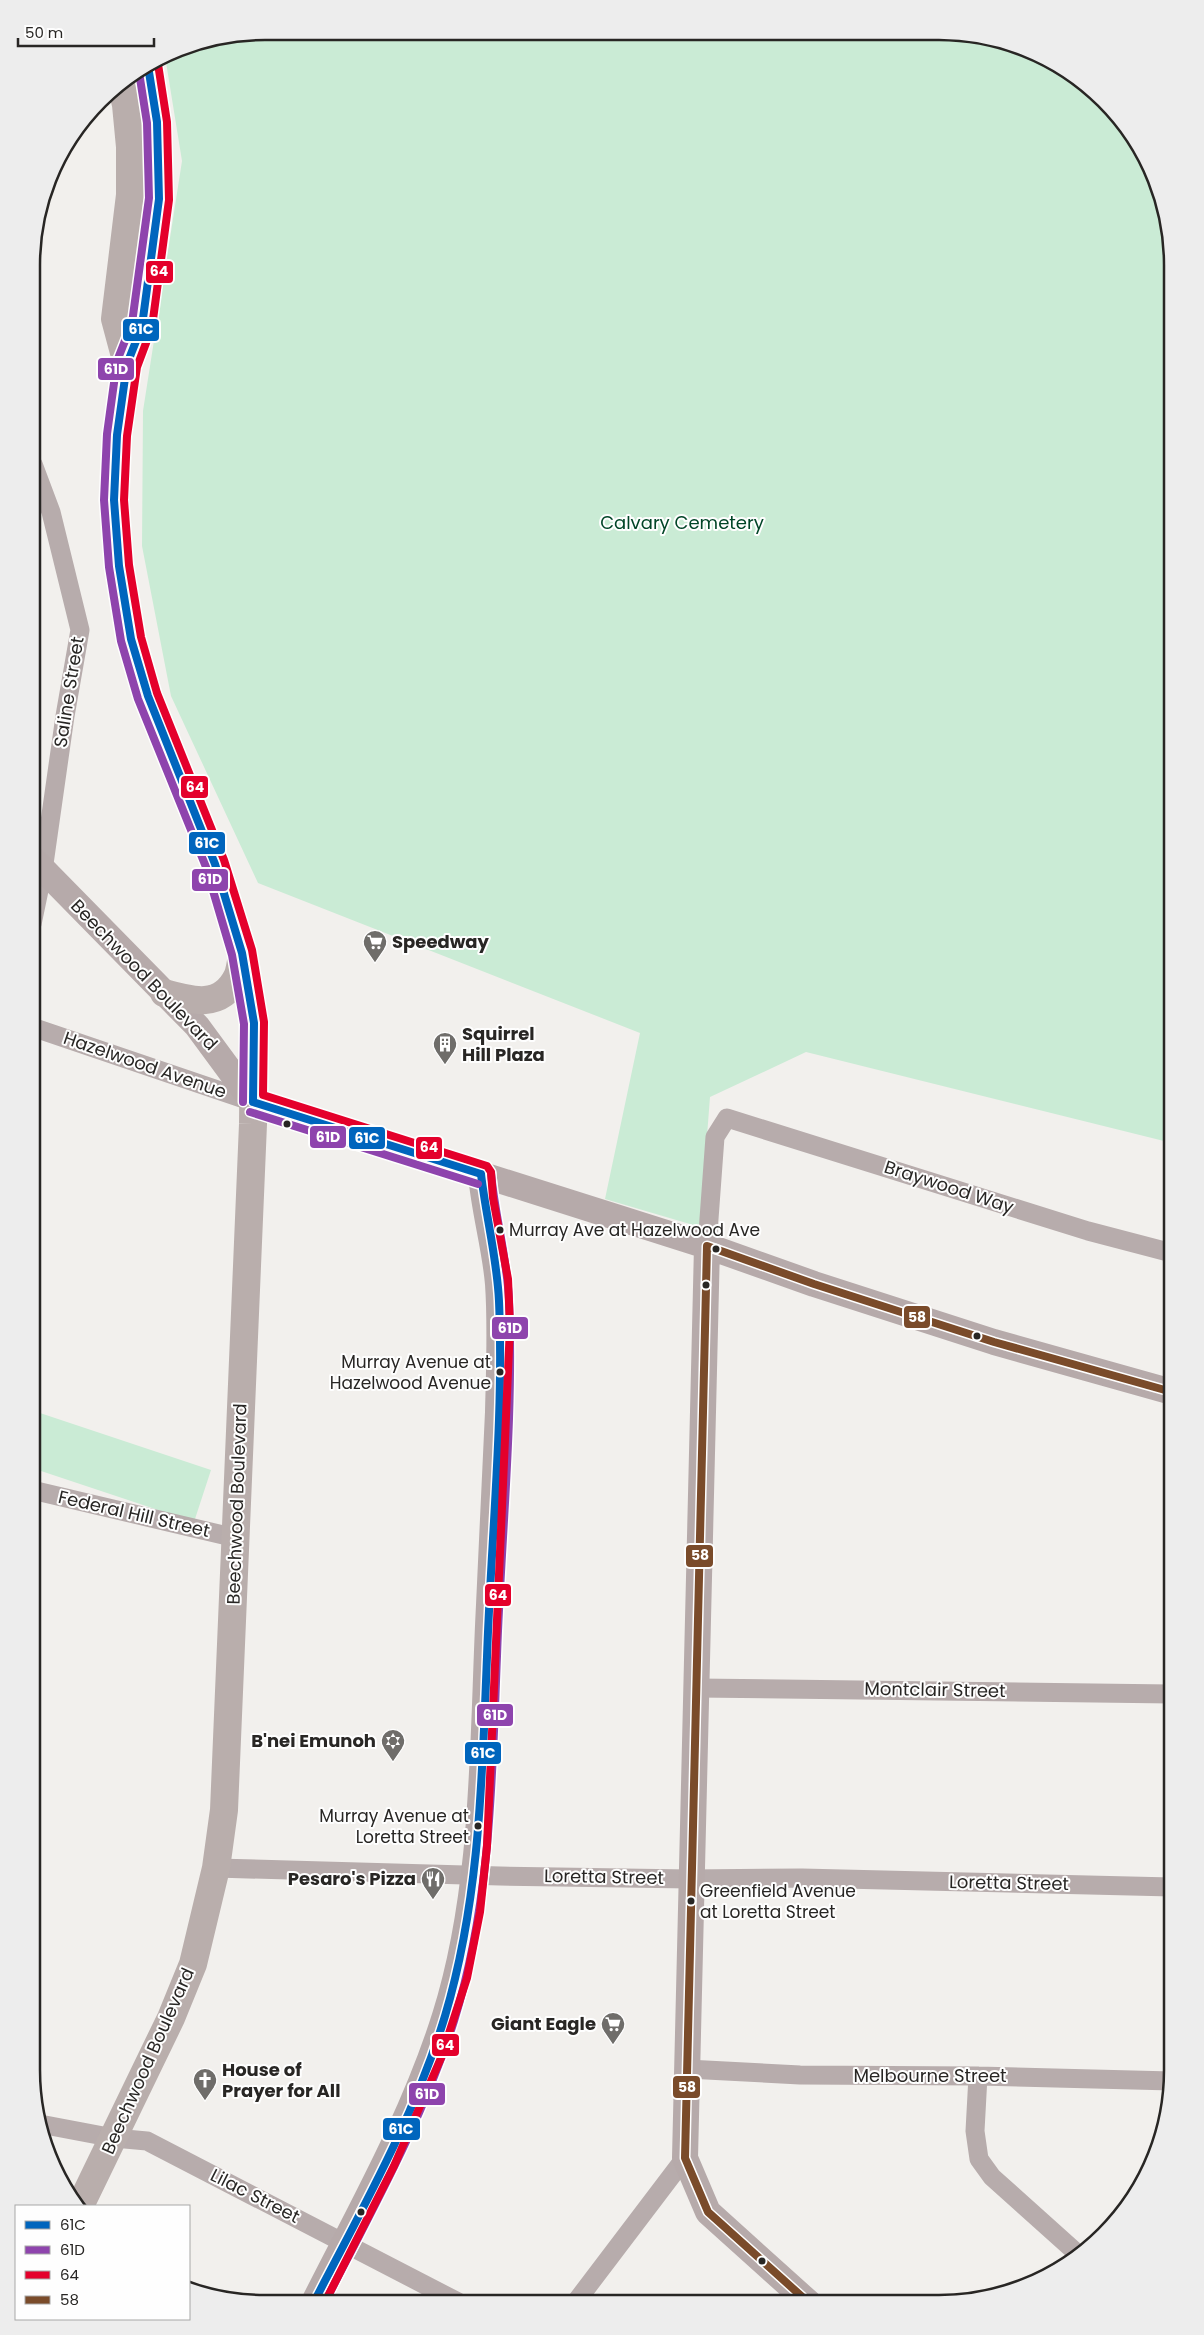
<svg xmlns="http://www.w3.org/2000/svg" width="1204" height="2335" font-family="Poppins,sans-serif">
<style>
.green{fill:#caebd5}
.lines{fill:none;stroke-linecap:round;stroke-linejoin:round}
.street{stroke:#b7acac;stroke-width:19}
.secondary{stroke:#b6aaaa;stroke-width:26}
.primary{stroke:#b9aeac;stroke-width:28}
.bus-1-casing{stroke:#fefefe;stroke-width:11}
.bus-2-casing{stroke:#fefefe;stroke-width:11}
.bus-3-casing{stroke:#fefefe;stroke-width:11}
.bus-4-casing{stroke:#fefefe;stroke-width:11}
.bus-1{stroke:#0065bd;stroke-width:8}
.bus-2{stroke:#8e44ad;stroke-width:8}
.bus-3{stroke:#e4002b;stroke-width:8}
.bus-4{stroke:#7a4b2a;stroke-width:8}
.bus-dot{fill:#282624;stroke:#fefefe;stroke-width:2}
.labels{text-anchor:middle;stroke-width:4;stroke-linejoin:round;paint-order:stroke}
.bus-label{font-size:17px;fill:#282624;stroke:#fefefe;text-anchor:start}
.park-label{font-size:18px;fill:#014527;stroke:#fefefe}
.street-label{font-size:18px;fill:#282624;stroke:#fefefe}
.poi-label{font-size:18px;font-weight:bold;fill:#282624;stroke:#fefefe;text-anchor:start}
.rim{fill:none;stroke:#282624;stroke-width:2.5}
.line-badge{stroke:#fefefe;stroke-width:2}
.badge-label{font-size:14px;text-anchor:middle;font-weight:bold;fill:#fff}
</style>
<rect width="100%" height="100%" fill="#f2f0ed"/>
<!-- green -->
<path class="green" d="M265,31L984,36L1042,55L1093,89L1133,135L1160,190L1173,265L1172,1143L806,1052L710,1097L700,1227L605,1199L640,1033L258,883L171,696L142,546L143,411L182,161L165,56L176,49Z
M37,1412L211,1470L194,1522L32,1468V1426Z"/>
<g class="lines">
<!-- street -->
<path class="street" d="M32,924L43,871L65,716L80,630L51,512L33,464
M32,1027L253,1102
M707,1246L715,1137L727,1118L1088,1231L1172,1253
M32,1490L236,1538
M697,1688L1172,1694
M216,1868L500,1876L690,1879L802,1878L1172,1887
M687,2069L800,2075L978,2076L1172,2081
M978,2076L975,2131L979,2159L992,2177L1079,2255
M40,2124L114,2138L147,2141L458,2302
M575,2303L685,2158"/>
<!-- secondary -->
<path class="secondary" d="M33,859L197,1026L253,1102L707,1246L814,1284L994,1342L1172,1392
M707,1246L685,2158L708,2212L809,2303
M314,2302C361,2209 414,2115 445,2016C486,1885 482,1740 489,1605C492,1540 495,1476 498,1412C499,1369 501,1326 498,1284C495,1247 484,1211 481,1174"/>
<!-- primary -->
<path class="primary" d="M121,83L126,105L130,147V195L115,319L127,364
M164,993C192,1001 221,1009 237,977C240,971 241,961 242,954
M80,2206L171,2018L193,1964L216,1868L224,1810L253,1124L254,1023L242,953L215,864L148,696L131,639L119,566L114,500L117,435L127,364L142,326L159,199L157,122L148,66"/>
<!-- bus-1 casing -->
<g class="bus-1-casing">
<path id="bus-1" d="M148,66L157,122L159,199L142,326L127,364L117,435L114,500L119,566L131,639L148,696L215,864L242,953L254,1023L253,1102
M253,1102L481,1174
M314,2302C362,2209 415,2116 445,2016C480,1899 482,1777 487,1657C491,1539 504,1419 499,1301C497,1258 486,1217 481,1174"/>
</g>
<!-- bus-2 casing -->
<g class="bus-2-casing">
<path id="bus-2" d="M139,72L147,123L149,198L132,323L117,361L107,434L104,500L109,567L121,641L138,699L206,867L232,955L244,1024L243,1102
M250,1112L478,1184
M325,2302C372,2210 423,2119 454,2021C491,1903 492,1778 497,1656C501,1538 514,1418 509,1300C507,1257 495,1216 491,1173"/>
</g>
<!-- bus-3 casing -->
<g class="bus-3-casing">
<path id="bus-3" d="M158,64L167,122L169,200L152,327L137,367L127,436L124,500L129,565L141,637L157,693L224,860L252,950L264,1022L263,1095L487,1166L491,1172L493,1198L508,1279L510,1326L487,1846L480,1912L467,1978L441,2058L394,2166L325,2302"/>
</g>
<!-- bus-4 casing -->
<g class="bus-4-casing">
<path id="bus-4" d="M809,2303L708,2212L685,2158L707,1246L814,1284L994,1342L1172,1392"/>
</g>
<!-- bus-1 -->
<use href="#bus-1" class="bus-1"/>
<!-- bus-2 -->
<use href="#bus-2" class="bus-2"/>
<!-- bus-3 -->
<use href="#bus-3" class="bus-3"/>
<!-- bus-4 -->
<use href="#bus-4" class="bus-4"/>
</g>
<!-- icons -->
<defs>
<g id="supermarket-pin" transform="scale(1.25)"><path d="M0 17L-7.5 6A9.5 9.5 0 1 1 7.5 6Z" fill="#6f6d6a" stroke="#fefefe"/><path d="M-6-5.5h2.5l.6 2H6L4.5 2H-2.5L-4.4-4H-6ZM-1.5 3.2a1.3 1.3 0 1 0 .1 0ZM3 3.2a1.3 1.3 0 1 0 .1 0Z" fill="#fff"/></g>
<g id="building-pin" transform="scale(1.25)"><path d="M0 17L-7.5 6A9.5 9.5 0 1 1 7.5 6Z" fill="#6f6d6a" stroke="#fefefe"/><path d="M-4-6H4V6H1V3H-1V6H-4ZM-2.5-4.3h1.7v1.8h-1.7ZM.8-4.3h1.7v1.8H.8ZM-2.5-1h1.7V.8h-1.7ZM.8-1h1.7V.8H.8Z" fill="#fff"/></g>
<g id="synagogue-pin" transform="scale(1.25)"><path d="M0 17L-7.5 6A9.5 9.5 0 1 1 7.5 6Z" fill="#6f6d6a" stroke="#fefefe"/><path d="M0-6.5L5.6 3.2H-5.6ZM0 6.5L5.6-3.2H-5.6Z" fill="#fff"/></g>
<g id="restaurant-pin" transform="scale(1.25)"><path d="M0 17L-7.5 6A9.5 9.5 0 1 1 7.5 6Z" fill="#6f6d6a" stroke="#fefefe"/><path d="M-5-6h1v4h1v-4h1v4h1v-4h1v5L-1.5 .5V6h-2V.5L-5-1ZM5-6V6H3V1.5H1.5Q1.5-4 5-6Z" fill="#fff"/></g>
<g id="church-pin" transform="scale(1.25)"><path d="M0 17L-7.5 6A9.5 9.5 0 1 1 7.5 6Z" fill="#6f6d6a" stroke="#fefefe"/><path d="M-1.2-6h2.4v3.5h3.3v2.4h-3.3V6h-2.4V-.1h-3.3v-2.4h3.3Z" fill="#fff"/></g>
</defs>
<g fill-rule="evenodd">
<use href="#supermarket-pin" x="375" y="942"/>
<use href="#building-pin" x="445" y="1044"/>
<use href="#synagogue-pin" x="393" y="1741"/>
<use href="#restaurant-pin" x="433" y="1879"/>
<use href="#supermarket-pin" x="613" y="2024"/>
<use href="#church-pin" x="205" y="2080"/>
</g>
<!-- markers -->
<g class="bus-dot">
<circle cx="287" cy="1124" r="4.5"/>
<circle cx="500" cy="1230" r="4.5"/>
<circle cx="716" cy="1249" r="4.5"/>
<circle cx="706" cy="1285" r="4.5"/>
<circle cx="977" cy="1336" r="4.5"/>
<circle cx="500" cy="1372" r="4.5"/>
<circle cx="478" cy="1826" r="4.5"/>
<circle cx="691" cy="1901" r="4.5"/>
<circle cx="361" cy="2212" r="4.5"/>
<circle cx="762" cy="2261" r="4.5"/>
</g>
<g class="labels">
<!-- bus labels -->
<g class="bus-label">
<text x="509" y="1236">Murray Ave at Hazelwood Ave</text>
<text x="491" y="1368" text-anchor="end">Murray Avenue at<tspan x="491" dy="21">Hazelwood Avenue</tspan></text>
<text x="469" y="1822" text-anchor="end">Murray Avenue at<tspan x="469" dy="21">Loretta Street</tspan></text>
<text x="700" y="1897">Greenfield Avenue<tspan x="700" dy="21">at Loretta Street</tspan></text>
</g>
<!-- park labels -->
<g class="park-label">
<text x="682" y="529">Calvary Cemetery</text>
</g>
<!-- street labels -->
<g class="street-label">
<text transform="translate(69 692) rotate(-81)" y="6">Saline Street</text>
<text transform="translate(144 975) rotate(46)" y="6">Beechwood Boulevard</text>
<text transform="translate(145 1065) rotate(19)" y="6">Hazelwood Avenue</text>
<text transform="translate(949 1187) rotate(18)" y="6">Braywood Way</text>
<text transform="translate(237 1504) rotate(-88)" y="6">Beechwood Boulevard</text>
<text transform="translate(134 1514) rotate(13)" y="6">Federal Hill Street</text>
<text transform="translate(935 1690) rotate(1)" y="6">Montclair Street</text>
<text transform="translate(604 1877) rotate(1)" y="6">Loretta Street</text>
<text transform="translate(1009 1883) rotate(1)" y="6">Loretta Street</text>
<text transform="translate(148 2061) rotate(-66)" y="6">Beechwood Boulevard</text>
<text x="930" y="2082">Melbourne Street</text>
<text transform="translate(255 2196) rotate(27)" y="6">Lilac Street</text>
</g>
<!-- poi labels -->
<g class="poi-label">
<text x="392" y="948">Speedway</text>
<text x="462" y="1040">Squirrel<tspan x="462" dy="21">Hill Plaza</tspan></text>
<text x="376" y="1747" text-anchor="end">B'nei Emunoh</text>
<text x="416" y="1885" text-anchor="end">Pesaro's Pizza</text>
<text x="596" y="2030" text-anchor="end">Giant Eagle</text>
<text x="222" y="2076">House of<tspan x="222" dy="21">Prayer for All</tspan></text>
</g>
</g>
<!-- crop -->
<path d="M0 0H1204V2335H0ZM265 40H939A225 225 0 0 1 1164 265V2070A225 225 0 0 1 939 2295H265A225 225 0 0 1 40 2070V265A225 225 0 0 1 265 40Z" fill="#ededed" fill-rule="evenodd"/>
<path class="rim" d="M265 40H939A225 225 0 0 1 1164 265V2070A225 225 0 0 1 939 2295H265A225 225 0 0 1 40 2070V265A225 225 0 0 1 265 40Z"/>
<g class="line-badge">
<rect x="145" y="260" width="29" height="24" rx="5" fill="#e4002b"/>
<rect x="122" y="318" width="38" height="24" rx="5" fill="#0065bd"/>
<rect x="97" y="357" width="38" height="24" rx="5" fill="#8e44ad"/>
<rect x="180" y="775" width="29" height="24" rx="5" fill="#e4002b"/>
<rect x="188" y="831" width="38" height="24" rx="5" fill="#0065bd"/>
<rect x="191" y="868" width="38" height="24" rx="5" fill="#8e44ad"/>
<rect x="309" y="1125" width="38" height="24" rx="5" fill="#8e44ad"/>
<rect x="348" y="1126" width="38" height="24" rx="5" fill="#0065bd"/>
<rect x="415" y="1136" width="28" height="24" rx="5" fill="#e4002b"/>
<rect x="903" y="1305" width="28" height="24" rx="5" fill="#7a4b2a"/>
<rect x="491" y="1316" width="38" height="24" rx="5" fill="#8e44ad"/>
<rect x="685" y="1544" width="29" height="24" rx="5" fill="#7a4b2a"/>
<rect x="484" y="1583" width="28" height="24" rx="5" fill="#e4002b"/>
<rect x="476" y="1703" width="38" height="24" rx="5" fill="#8e44ad"/>
<rect x="464" y="1741" width="38" height="24" rx="5" fill="#0065bd"/>
<rect x="431" y="2033" width="29" height="24" rx="5" fill="#e4002b"/>
<rect x="672" y="2075" width="29" height="24" rx="5" fill="#7a4b2a"/>
<rect x="408" y="2082" width="38" height="24" rx="5" fill="#8e44ad"/>
<rect x="382" y="2117" width="39" height="24" rx="5" fill="#0065bd"/>
</g>
<g class="badge-label">
<text x="159" y="276">64</text>
<text x="141" y="334">61C</text>
<text x="116" y="374">61D</text>
<text x="195" y="792">64</text>
<text x="207" y="848">61C</text>
<text x="210" y="884">61D</text>
<text x="328" y="1142">61D</text>
<text x="367" y="1143">61C</text>
<text x="429" y="1152">64</text>
<text x="917" y="1322">58</text>
<text x="510" y="1333">61D</text>
<text x="700" y="1560">58</text>
<text x="498" y="1600">64</text>
<text x="495" y="1720">61D</text>
<text x="483" y="1758">61C</text>
<text x="445" y="2050">64</text>
<text x="687" y="2092">58</text>
<text x="427" y="2099">61D</text>
<text x="401" y="2134">61C</text>
</g>
<!-- legend -->
<rect x="15" y="2205" width="175" height="115" fill="#fefefe" stroke="#a8a8a7"/>
<rect x="25" y="2221" width="25" height="8" fill="#0065bd" stroke="#a8a8a7"/>
<text x="60" y="2230" font-size="15" fill="#282624">61C</text>
<rect x="25" y="2246" width="25" height="8" fill="#8e44ad" stroke="#a8a8a7"/>
<text x="60" y="2255" font-size="15" fill="#282624">61D</text>
<rect x="25" y="2271" width="25" height="8" fill="#e4002b" stroke="#a8a8a7"/>
<text x="60" y="2280" font-size="15" fill="#282624">64</text>
<rect x="25" y="2296" width="25" height="8" fill="#7a4b2a" stroke="#a8a8a7"/>
<text x="60" y="2305" font-size="15" fill="#282624">58</text>
<!-- scale -->
<path d="M18 38v8h136v-8" fill="none" stroke="#282624" stroke-width="2.5"/>
<text x="25" y="38" font-size="15" fill="#282624" stroke="#fefefe" stroke-width="4" paint-order="stroke">50 m</text>
</svg>
